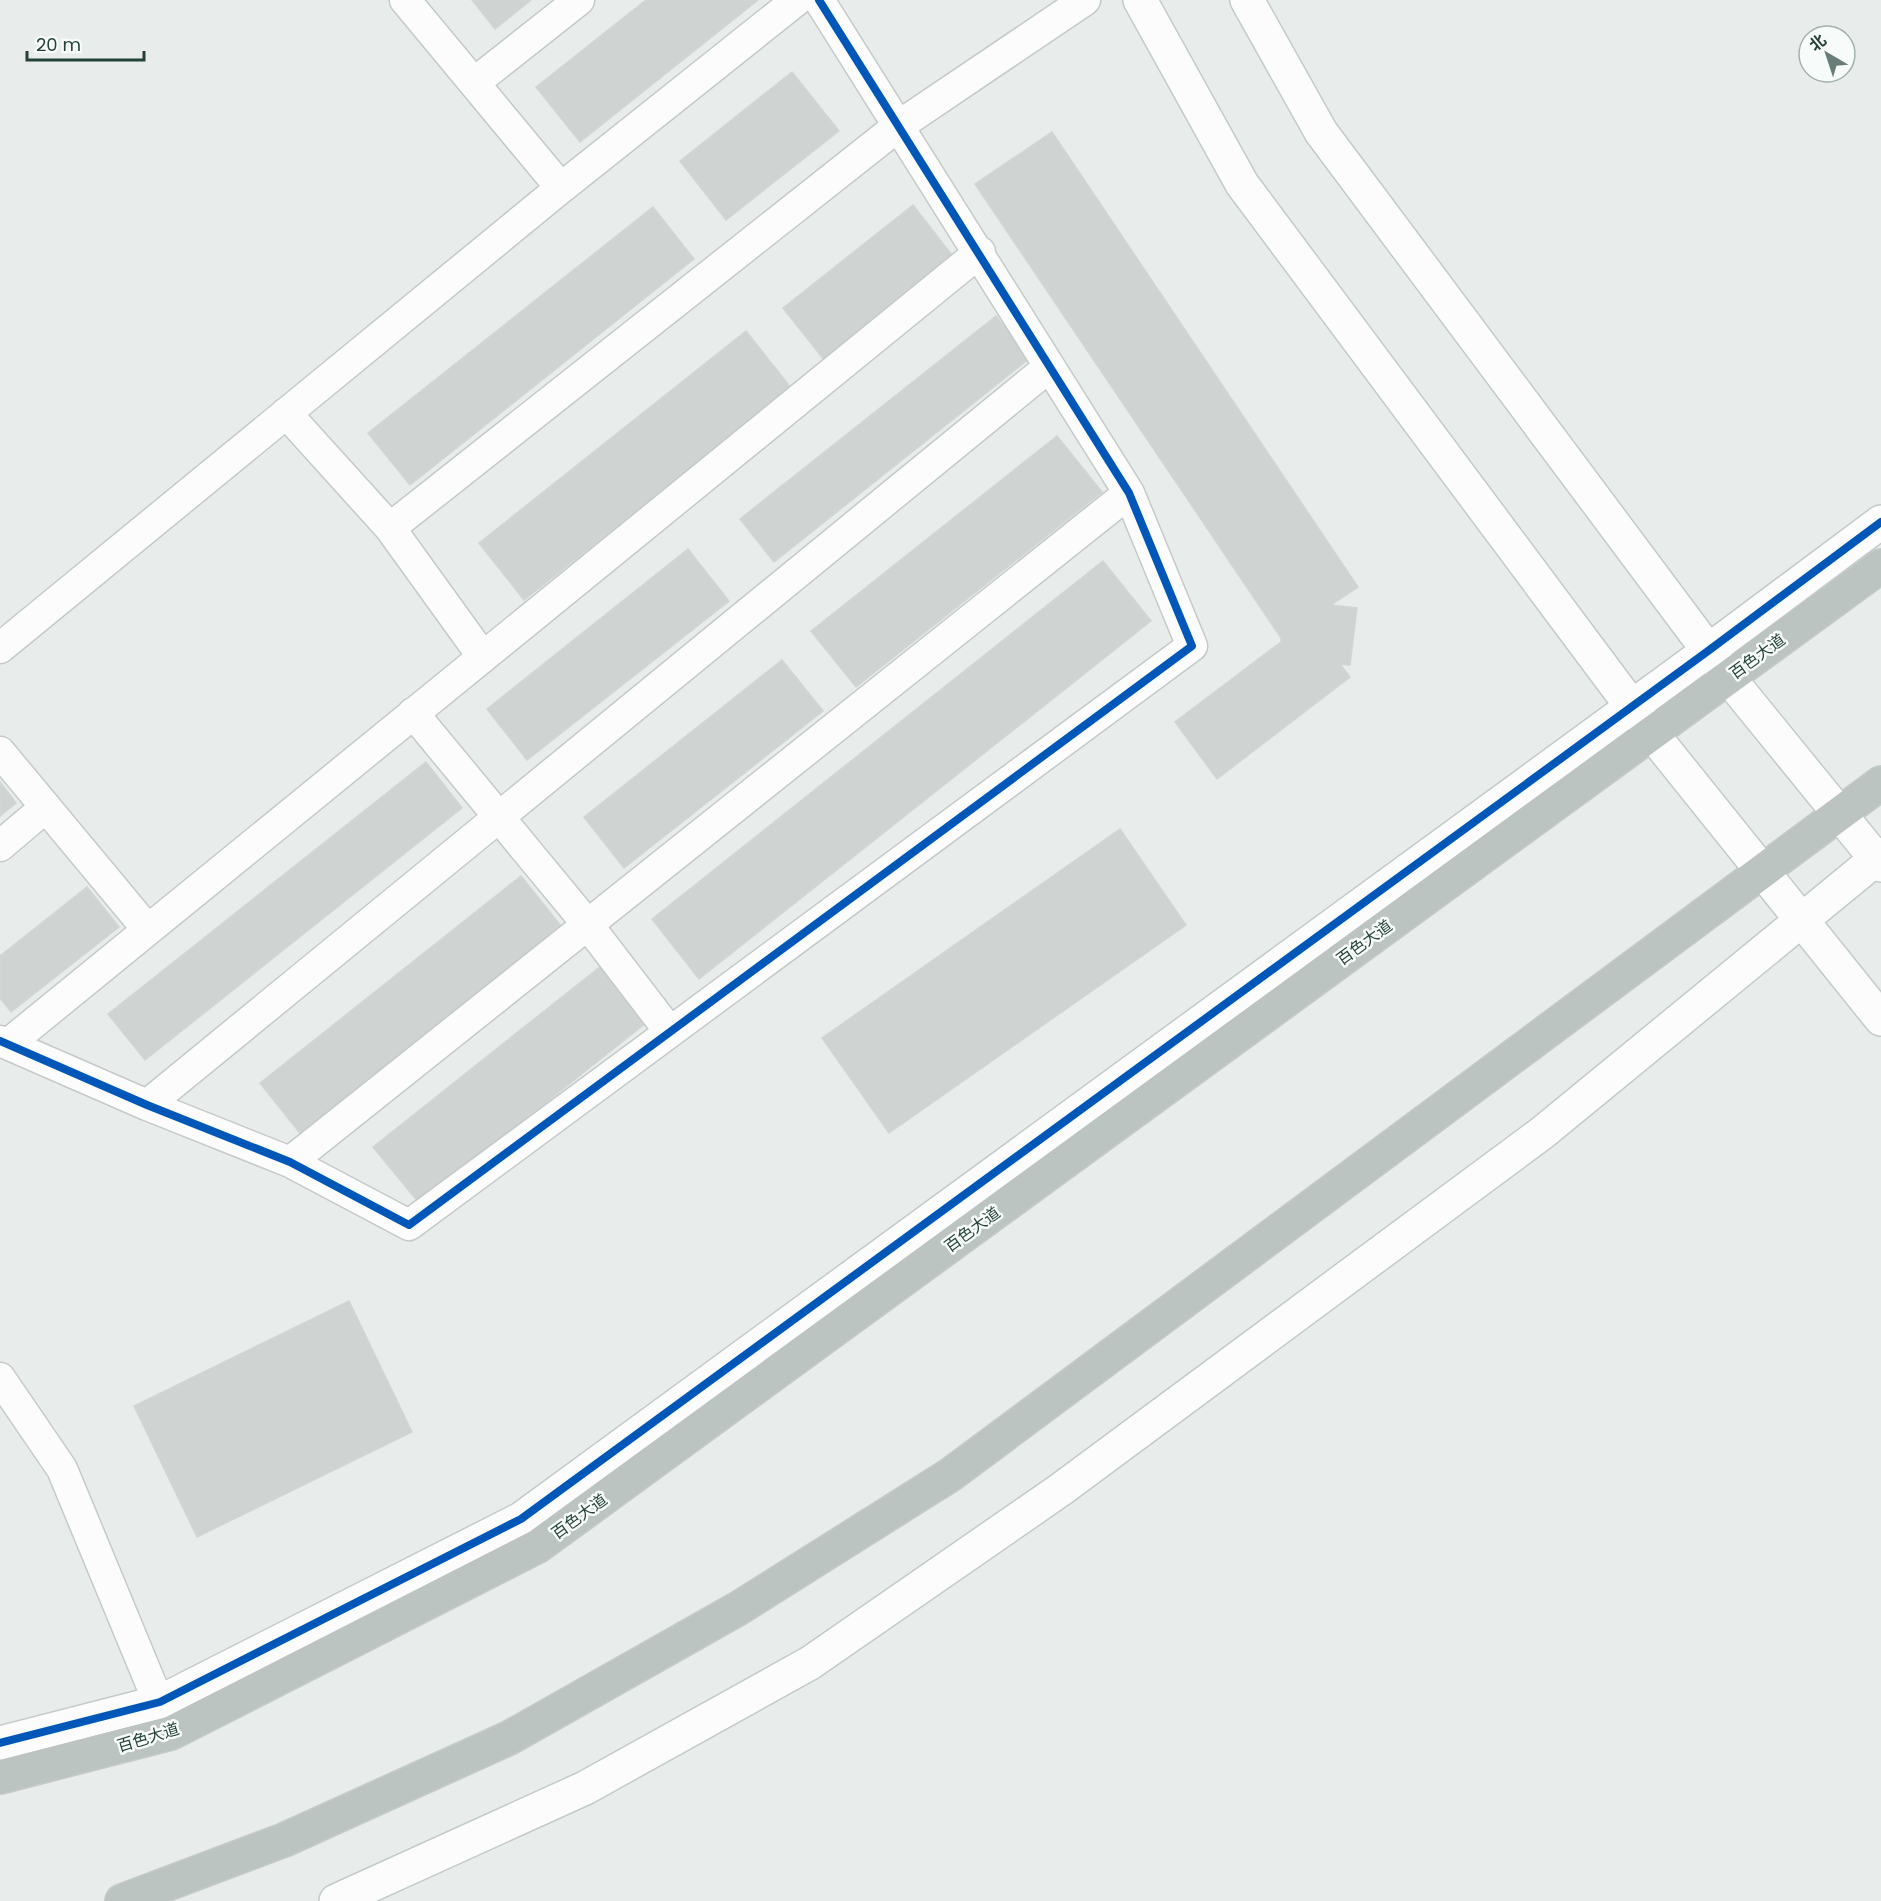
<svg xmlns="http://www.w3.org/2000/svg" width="1881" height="1901" font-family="Poppins,'Noto Sans SC',sans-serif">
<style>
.building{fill:#cfd4d2;stroke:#d1d6d4;stroke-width:1.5}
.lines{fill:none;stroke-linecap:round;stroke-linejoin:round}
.street-casing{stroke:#c5cac8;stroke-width:33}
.secondary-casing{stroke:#c3cbc8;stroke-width:36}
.highway-casing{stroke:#c3ccc9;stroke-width:36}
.street{stroke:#fcfcfc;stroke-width:30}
.secondary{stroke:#fcfcfc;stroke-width:33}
.highway{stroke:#bcc4c2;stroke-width:33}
.cycleway-casing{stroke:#f7fbf9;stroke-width:11}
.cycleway{stroke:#0057b8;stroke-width:8}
.labels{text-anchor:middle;stroke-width:5;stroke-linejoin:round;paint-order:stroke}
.street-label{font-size:16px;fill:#24423a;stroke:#f7fbf9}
</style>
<rect width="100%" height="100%" fill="#e8edeb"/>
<!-- building -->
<path class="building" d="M472,0H531L495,29Z
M646,0H758L580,142L536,87Z
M792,72L839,131L726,220L680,161Z
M1052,132L1358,587L1331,605L1357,608L1350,665L1340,664L1350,677L1217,779L1175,722L1281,642V638L975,184Z
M913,205L955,259L825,361L783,308Z
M653,207L694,259L410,485L368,433Z
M996,316L1030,358L774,562L740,519Z
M746,331L791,388L524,600L479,543Z
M1057,436L1102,492L856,687L811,631Z
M688,549L729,601L527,760L487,709Z
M1103,561L1151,621L699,979L652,919Z
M782,660L823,711L624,868L584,817Z
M426,762L462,808L145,1060L108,1014Z
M0,782L16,803L0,816Z
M1120,829L1186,925L889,1133L822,1038Z
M521,876L564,930L303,1137L260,1083Z
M87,887L119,927L11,1012L0,998V956Z
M601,966L646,1023L419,1203L373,1147Z
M349,1301L412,1432L197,1537L134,1406Z"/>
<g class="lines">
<!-- street casing -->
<g class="street-casing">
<path id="street" d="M405,0L561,188L797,0
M474,83L579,0
M286,413L390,528L483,657
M390,528L897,127L1085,0
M0,648L561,188
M413,713L588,925L670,1032
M0,752L148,930
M0,846L46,807
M0,1041L147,1105L290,1162L409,1225L1192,646L1129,493L819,0
M8,1044L980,252
M147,1105L1049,367
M290,1162L1129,493
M0,1378L62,1469L168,1725"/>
</g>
<!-- secondary casing -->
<g class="secondary-casing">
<path id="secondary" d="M1140,0L1242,184L1653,735L1881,1019
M1247,0L1321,132L1728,677L1881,865
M0,1743L160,1702L521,1519L1708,651L1881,522
M336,1901L585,1788L810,1663L1060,1490L1542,1133L1881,855"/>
</g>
<!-- highway casing -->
<g class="highway-casing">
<path id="highway" d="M0,1777L171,1733L538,1546L1881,566
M122,1901L284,1840L509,1738L739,1608L950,1475L1881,783"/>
</g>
<!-- street -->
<use href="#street" class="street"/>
<!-- secondary -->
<use href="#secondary" class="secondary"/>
<!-- highway -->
<use href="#highway" class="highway"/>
<!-- cycleway casing -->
<g class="cycleway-casing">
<path id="cycleway" d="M0,1041L147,1105L290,1162L409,1225L1192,646L1129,493L819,0
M0,1743L160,1702L521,1519L1708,651L1881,522"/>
</g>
<!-- cycleway -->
<use href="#cycleway" class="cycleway"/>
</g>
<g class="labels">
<!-- street labels -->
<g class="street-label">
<text transform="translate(1757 656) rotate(-36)" y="6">百色大道</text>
<text transform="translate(1364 942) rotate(-36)" y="6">百色大道</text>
<text transform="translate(972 1229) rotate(-36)" y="6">百色大道</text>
<text transform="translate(579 1516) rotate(-36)" y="6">百色大道</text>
<text transform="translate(148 1737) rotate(-17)" y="6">百色大道</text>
</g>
</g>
<!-- north arrow -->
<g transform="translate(1827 54) rotate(321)"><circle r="28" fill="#f7fbf9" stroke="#a3b1ad" stroke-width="1.5"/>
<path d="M0-4.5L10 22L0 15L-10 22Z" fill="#697e78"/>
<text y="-9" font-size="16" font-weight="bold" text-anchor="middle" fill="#24423a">北</text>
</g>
<!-- scale -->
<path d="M27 51v9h117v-9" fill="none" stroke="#24423a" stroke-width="3"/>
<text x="36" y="51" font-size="18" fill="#24423a" stroke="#f7fbf9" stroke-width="4.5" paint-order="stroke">20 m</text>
</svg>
